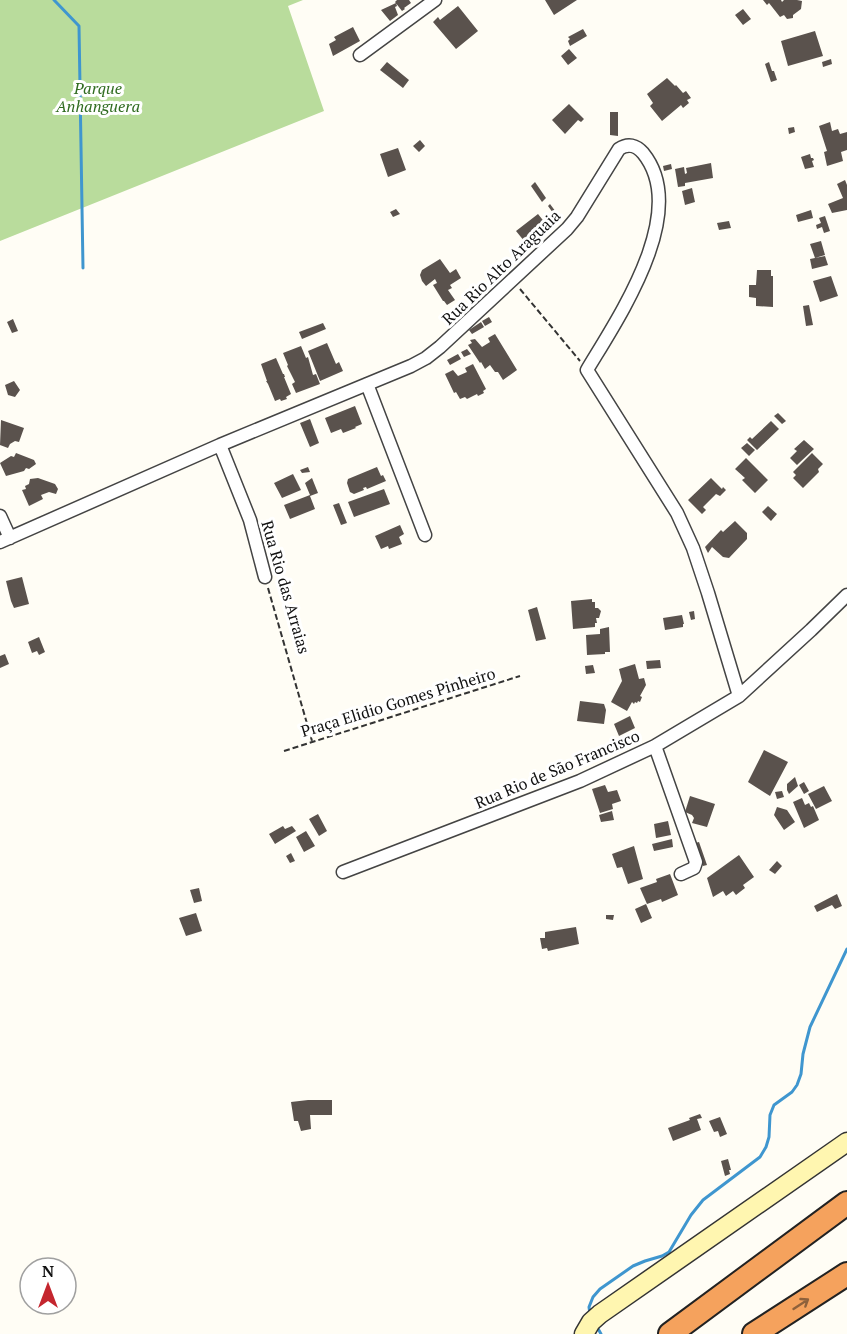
<svg xmlns="http://www.w3.org/2000/svg" width="847" height="1334" font-family="'PT Serif',serif">
<style>
.forest{fill:#b9dc9c}
.lines{fill:none;stroke-linecap:round;stroke-linejoin:round}
.stream{stroke:#3f96cf;stroke-width:3}
.building{fill:#5a524d}
.street-casing{stroke:#444;stroke-width:15}
.secondary-casing{stroke:#333;stroke-width:21}
.highway-casing{stroke:#222;stroke-width:26}
.path{stroke:#333;stroke-width:2;stroke-dasharray:6 3;stroke-linecap:butt}
.street{stroke:#fff;stroke-width:12}
.secondary{stroke:#fff6b0;stroke-width:18}
.highway{stroke:#f5a25d;stroke-width:22}
.oneway{stroke:#8e613b}
.labels{text-anchor:middle;stroke-width:6;stroke-linejoin:round;paint-order:stroke}
.park-label{font-size:16px;font-style:italic;fill:#2f6b1f;stroke:#fff}
.street-label{font-size:16px;fill:#111;stroke:#fff}
</style>
<rect width="100%" height="100%" fill="#fffdf5"/>
<!-- forest -->
<path class="forest" d="M0,0H303L288,6L324,111L0,241Z"/>
<g class="lines">
<!-- stream -->
<path class="stream" d="M54,0L79,26L83,268
M590,1314L589,1307L593,1297L600,1289L633,1266L645,1261L662,1256L669,1252L691,1215L703,1200L760,1157L766,1147L769,1137L770,1115L774,1105L792,1092L797,1085L801,1074L803,1054L810,1027L847,949
M596,1325L601,1334"/>
</g>
<!-- building -->
<path class="building" d="M397,0H409L411,3L404,8L405,9L402,11L395,2Z
M545,0H577L554,15Z
M763,0H781L782,2L784,0H797L802,1L801,9L793,15V18L787,19L784,15L780,17L769,3L767,5Z
M396,3L397,6L395,7L398,15L390,21L381,10Z
M458,6L478,31L456,49L433,22L438,17L440,20Z
M743,9L751,19L743,25L735,15Z
M353,27L360,41L333,56L329,44L336,40L334,37Z
M583,29L587,36L570,46L568,41L570,39L568,37Z
M815,31L823,56L788,66L781,41Z
M569,49L577,58L568,65L561,56Z
M831,59L832,64L823,67L822,62Z
M387,62L409,80L403,88L380,70Z
M769,62L772,71H774L777,80L771,82L765,64Z
M667,78L675,86L676,85L683,93L686,91L691,98L687,100L689,103L683,108L681,105L662,121L650,106L653,103L647,94Z
M569,104L584,119L581,122L578,120L565,134L552,120Z
M610,112H618V136L610,135Z
M830,122L832,131L838,129L840,134L847,132V150L841,152L843,161L827,166L824,152L827,151L819,126Z
M794,127L795,132L789,134L788,128Z
M420,140L425,146L419,152L413,146Z
M398,148L406,170L388,177L380,154Z
M810,154L811,158H813L814,160L812,161L814,167L805,169L801,157Z
M711,163L713,178L685,183V186L678,187L675,169L684,167L685,174L687,173L686,168Z
M671,164L672,169L664,171L663,166Z
M845,180L847,185V210L832,213L828,204L843,198L837,184Z
M535,182L546,198L542,202L531,186Z
M692,188L695,202L685,205L682,191Z
M550,204L559,216L554,220L550,215L553,213L548,206Z
M396,209L400,214L393,217L390,212Z
M811,210L813,218L798,222L796,215Z
M538,214L550,229L529,247L516,231Z
M825,216L830,231L824,233L822,227L817,229L816,225L821,223L819,218Z
M729,221L731,228L719,230L717,223Z
M821,241L825,255L815,258L810,244Z
M825,256L828,265L812,269L810,259Z
M440,259L450,273L456,269L461,278L450,285L452,288L448,290L455,300L447,305L444,301H443L433,285L437,283L435,279L426,286L422,281L420,275L422,270Z
M757,270H771V276H773V307L756,306V298L749,297V285H756Z
M831,276L838,296L820,302L813,281Z
M809,305L813,325L806,326L803,306Z
M489,317L492,322L485,326L482,321Z
M13,319L18,331L12,333L7,322Z
M481,322L484,327L472,334L469,330Z
M323,323L326,329L302,339L299,332Z
M495,334L517,370L503,380L498,372H495L490,365L485,369L481,362L480,363L468,345L472,343L470,340L475,339L482,347L490,342L488,338Z
M327,343L336,364L339,362L343,371L320,381L308,351Z
M301,346L306,358L308,357L313,375L316,374L320,384L296,393L292,384L295,382L287,366L288,365L283,353Z
M467,349L471,354L464,357L461,352Z
M458,354L461,359L450,365L447,360Z
M276,358L283,374H284L285,377H284L291,394L286,397L287,399L281,401L280,399L275,401L268,384L266,381H267L261,364Z
M473,364L486,389L483,391L484,393L478,396L477,394L467,399L465,397L460,399L456,392L454,393L445,374L453,370L458,376L467,372L465,368Z
M14,381L20,390L15,397L8,395L5,385Z
M355,406L362,424L355,427L356,428L343,433L341,429L331,433L325,418Z
M778,413L786,421L782,424L774,416Z
M310,419L319,443L310,447L300,423Z
M1,420L24,428L19,442L15,441L10,444L8,448L0,445Z
M771,421L779,429L757,450L747,440L750,437L752,439Z
M804,440L814,449L797,465L790,458L797,451L794,449Z
M747,443L755,450L749,456L741,448Z
M16,453L34,460L36,464L29,469L26,468L24,471L6,476L0,463L11,456L14,457Z
M812,453L823,464L818,469L819,472L803,488L793,478L796,475L793,472Z
M746,458L768,480L755,493L742,480L745,478L735,469Z
M308,467L310,472L302,473L300,470Z
M377,467L381,476L383,475L386,481L367,489L366,487L363,488L364,490L354,494L350,492L347,483L348,479Z
M293,474L301,490L282,498L274,483Z
M38,478L55,484L58,489L56,494L49,492L41,495L43,499L29,506L22,490L26,489L25,486L29,484L30,479Z
M312,478L318,493L310,496L315,509L290,519L284,505L310,495L305,483Z
M711,478L722,489L723,487L726,490L720,496L716,494L703,507L706,510L702,514L688,500Z
M384,489L390,504L354,517L348,502Z
M339,503L347,523L341,525L333,505Z
M768,506L777,514L771,521L762,512Z
M735,521L747,533V539L729,558L723,557L712,547L708,553L705,547L721,530L723,532Z
M400,525L404,534L399,537L402,544L389,549L388,546L381,549L375,536Z
M22,577L29,604L14,608L11,601L6,581Z
M592,599V602H595V608H598L601,611L599,618H596L597,623H595V627L573,629L571,601Z
M537,607L546,639L536,641L528,610Z
M694,611L695,619L691,620L689,612Z
M682,615L684,624H683V627L665,630L663,618Z
M609,627L610,652H605V654L587,655L586,635L600,634V629Z
M39,637L45,652L39,655L37,651L32,653L28,642Z
M5,654L9,664L0,668V656Z
M660,660L661,668L647,669L646,661Z
M635,664L639,679L644,678L646,685L640,696L642,697L640,702L638,701L637,703L635,702L634,704L632,702L627,711L611,702L622,681L619,669Z
M593,665L595,673L586,674L585,666Z
M580,701L604,704L606,710L604,724L577,721Z
M630,716L635,728L619,736L614,724Z
M764,750L788,762L770,796L748,782Z
M795,777L798,786L789,794L787,790V784Z
M804,782L809,791L804,794L799,785Z
M605,785L608,792L617,790L621,801L612,804L613,809L600,813L592,789Z
M824,786L832,801L816,809L808,794Z
M782,791L784,797L777,799L775,792Z
M690,796L715,804L707,827L692,823L694,818L692,815L685,812Z
M802,798L805,805L809,803L811,807L813,806L819,820L804,828L793,802Z
M777,807L787,810L795,822L784,830L774,815Z
M612,811L614,820L601,822L599,815Z
M318,814L327,831L319,836L309,819Z
M668,821L671,835L656,838L654,824Z
M283,826L285,829L292,826L296,831L275,844L269,834Z
M306,831L315,846L304,852L296,837Z
M672,839L673,847L654,851L652,844Z
M699,842L707,865L703,866L695,843Z
M634,846L643,879L628,884L622,867L617,868L612,854Z
M291,853L295,861L290,863L286,856Z
M739,855L754,877L743,885L745,888L736,895L733,891L726,896L723,891L713,897L707,878Z
M777,861L782,866L775,874L769,870Z
M670,874L678,895L662,902L661,899L647,904L640,888L657,882L656,879Z
M199,888L202,901L194,903L190,890Z
M837,894L842,906L835,909L832,905L817,912L814,906Z
M646,904L652,918L641,923L635,909Z
M196,913L202,931L186,936L179,918Z
M606,915H614L613,920L606,919Z
M576,927L579,944L548,951L547,948L542,949L540,938H545V932Z
M308,1100H332V1115H310L311,1129L301,1131L298,1121H294L291,1102Z
M700,1114L702,1118L697,1119L701,1130L673,1141L668,1128L690,1120L689,1118Z
M720,1117L727,1134L720,1137L718,1131L714,1132L709,1121Z
M728,1159L731,1170H729L730,1174L725,1176L721,1161Z"/>
<g class="lines">
<!-- street casing -->
<g class="street-casing">
<path id="street" d="M360,55L435,0
M367,384L425,535
M220,445L250,520L265,577
M0,516L10,538
M0,542L220,445L411,366L426,358L440,347L567,229L577,217L619,149C628,143 636,145 643,153C691,212 618,318 587,370L677,513L693,548L708,593L739,696
M655,746L696,862L694,868L681,874
M343,872L580,781L655,746L739,696L811,630L847,595"/>
</g>
<!-- secondary casing -->
<g class="secondary-casing">
<path id="secondary" d="M584,1334L591,1322L600,1314L847,1142"/>
</g>
<!-- highway casing -->
<g class="highway-casing">
<path id="highway" d="M670,1334L847,1203
M754,1334L847,1274"/>
</g>
<!-- path -->
<path class="path" d="M520,289L580,361
M268,588L312,741
M284,751L520,676"/>
<!-- street -->
<use href="#street" class="street"/>
<!-- secondary -->
<use href="#secondary" class="secondary"/>
<!-- highway -->
<use href="#highway" class="highway"/>
</g>
<!-- one-way arrows -->
<defs><path id="oneway-shaft" d="M-6 0H5M1.5-3L5.5 0L1.5 3" fill="none" stroke-width="1.6" stroke-linecap="round" stroke-linejoin="round" transform="scale(1.5)"/></defs>
<use class="oneway" href="#oneway-shaft" transform="translate(801 1304) rotate(-33)"/>
<g class="labels">
<!-- park labels -->
<g class="park-label">
<text x="98" y="94">Parque<tspan x="98" dy="18">Anhanguera</tspan></text>
</g>
<!-- street labels -->
<g class="street-label">
<text transform="translate(501 267) rotate(-44)" y="6">Rua Rio Alto Araguaia</text>
<text transform="translate(286 587) rotate(74)" y="6">Rua Rio das Arraias</text>
<text transform="translate(398 702) rotate(-17)" y="6">Praça Elidio Gomes Pinheiro</text>
<text transform="translate(557 769) rotate(-23)" y="6">Rua Rio de São Francisco</text>
</g>
</g>
<!-- north arrow -->
<g transform="translate(48 1286)"><circle r="28" fill="#ffffff" stroke="#a0a0a0" stroke-width="1.5"/>
<path d="M0-4.5L10 22L0 15L-10 22Z" fill="#c4262e"/>
<text y="-9" font-size="16" font-weight="bold" text-anchor="middle" fill="#111111">N</text>
</g>
</svg>
